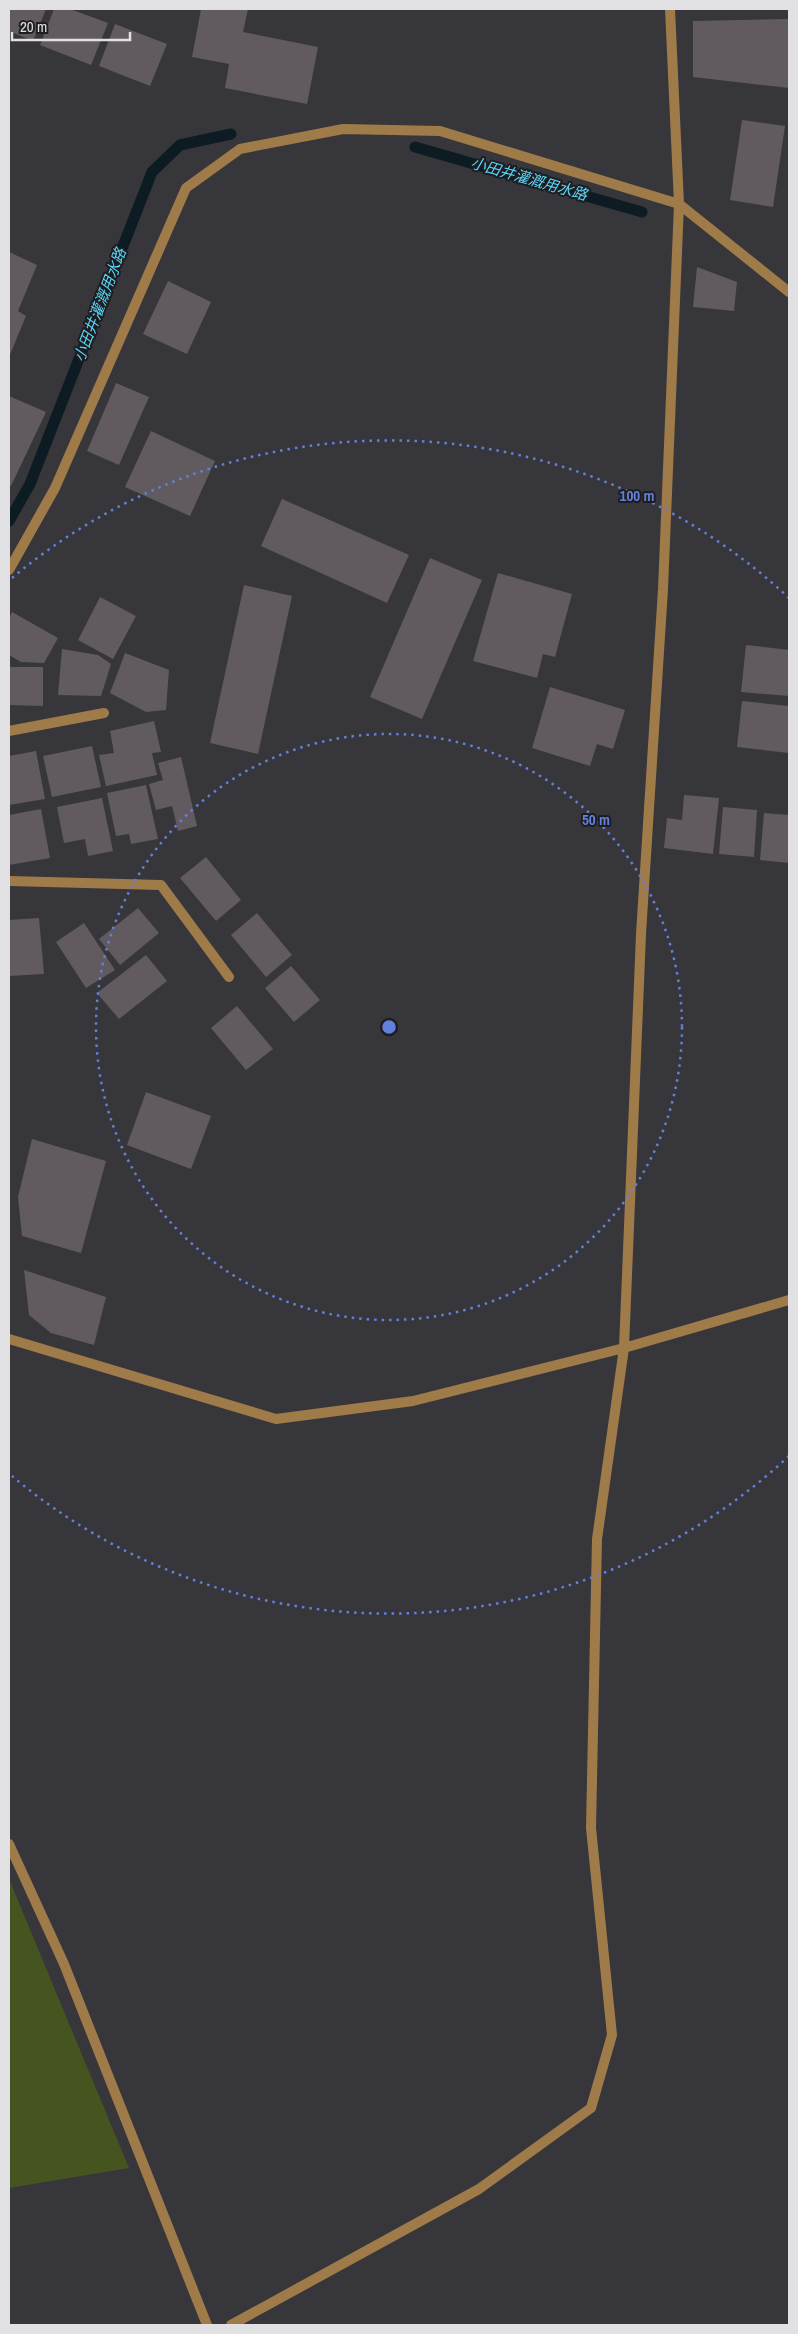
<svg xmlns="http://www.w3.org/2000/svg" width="798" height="2334" font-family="'Archivo Narrow','Noto Sans JP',sans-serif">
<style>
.green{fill:#465520}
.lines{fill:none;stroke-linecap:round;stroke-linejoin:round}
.stream{stroke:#0c1c22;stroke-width:11}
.building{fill:#615b60}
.street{stroke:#a07b4a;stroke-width:10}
.ring{fill:none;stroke:#6281dc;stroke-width:2.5;stroke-dasharray:2.5 5}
.labels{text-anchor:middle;stroke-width:4;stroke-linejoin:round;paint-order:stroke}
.water-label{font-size:15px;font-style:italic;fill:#5ad5fa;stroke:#1e1e20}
.centre{fill:#6281dc;stroke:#1e1e20;stroke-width:2.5}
.ring-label{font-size:15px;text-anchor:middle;font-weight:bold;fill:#6281dc;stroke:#1e1e20;stroke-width:4;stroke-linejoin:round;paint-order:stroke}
</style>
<rect width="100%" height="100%" fill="#37363b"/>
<!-- green -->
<path class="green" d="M9,1879L129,2168L9,2188Z"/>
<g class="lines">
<!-- stream -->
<path class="stream" d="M415,147L642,212
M9,521L30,484L152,172L180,145L231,134"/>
</g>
<!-- building -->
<path class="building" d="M9,9H46L33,41L9,31Z
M54,9H70L108,23L91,65L40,45Z
M201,9H248L243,32L318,47L307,104L225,88L229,64L192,57Z
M789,19V88L693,77V21Z
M115,24L167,44L150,86L99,66Z
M742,120L785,126L773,207L730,200Z
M9,252L37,265L18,311L26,316L9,357Z
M697,267L737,282L734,311L693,307Z
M168,281L211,302L187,354L143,334Z
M116,383L149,397L119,465L87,451Z
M9,396L46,412L11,486L9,485Z
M151,431L215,461L190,516L125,487Z
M282,499L409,555L387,603L261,546Z
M430,558L482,580L422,719L370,697Z
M498,573L572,594L555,657L543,654L537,678L473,661Z
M244,585L292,596L258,754L210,743Z
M100,597L136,616L113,659L78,640Z
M12,612L58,638L44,663L21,662L9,655V619Z
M746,645L789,650V696L741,692Z
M62,649L98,655L111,664L101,696L58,695Z
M125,653L169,670L166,710L146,712L110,693Z
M9,667H43V706L9,705Z
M550,687L625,710L613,749L597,744L590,766L532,748Z
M742,701L789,706V753L737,747Z
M154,721L161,752L152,753L157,775L106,786L99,755L114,753L110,731Z
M92,746L101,787L52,797L43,756Z
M36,751L45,799L9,805V756Z
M181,757L197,826L178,831L172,806L156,810L149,784L163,780L158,763Z
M146,785L158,839L131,844L129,834L116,836L107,793Z
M684,795L719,798L713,854L664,848L667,818L682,820Z
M102,798L113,851L88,856L85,839L64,843L57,807Z
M723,807L757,810L754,857L719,854Z
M41,809L50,858L9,865V815Z
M764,813L789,815V863L760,860Z
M206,857L241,900L216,921L180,878Z
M138,908L159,933L120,965L99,939Z
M257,913L292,955L266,977L231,935Z
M39,918L44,974L9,976V920Z
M84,923L115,970L86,988L56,942Z
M146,955L167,981L119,1019L97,993Z
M291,966L320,1000L294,1022L265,988Z
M237,1006L273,1049L246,1070L211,1028Z
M146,1092L211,1116L191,1169L127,1145Z
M32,1139L106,1161L81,1253L22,1236L18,1197Z
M24,1270L106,1297L94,1345L51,1333L29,1315Z"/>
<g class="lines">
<!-- street -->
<path class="street" d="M9,570L55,488L186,188L240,149L343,129L440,131L679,204L789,292
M9,731L104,713
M9,881L161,885L229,977
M9,1339L276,1419L413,1401L624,1348L789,1300
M9,1844L64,1964L207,2325
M231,2325L479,2189L591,2108L612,2035L591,1828L597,1539L624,1348L641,934L663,589L679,204L670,9"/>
</g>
<!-- distance rings -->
<g class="ring">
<circle cx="389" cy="1027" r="293"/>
<path d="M789 1456A586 586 0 0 1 12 1476M12 578A586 586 0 0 1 789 598"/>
</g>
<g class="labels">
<!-- water labels -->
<g class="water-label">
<text transform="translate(529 179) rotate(16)" y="5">小田井灌漑用水路</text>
<text transform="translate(100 305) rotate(-69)" y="5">小田井灌漑用水路</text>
</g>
</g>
<circle cx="389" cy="1027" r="8" class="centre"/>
<g class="ring-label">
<text x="637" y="501">100 m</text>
<text x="596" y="825">50 m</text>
</g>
<!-- border -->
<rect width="798" height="2334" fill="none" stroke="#e1e1e4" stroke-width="20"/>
<!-- scale -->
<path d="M12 32v8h118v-8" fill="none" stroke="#e1e1e4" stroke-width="2.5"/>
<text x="20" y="32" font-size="15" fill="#e1e1e4" stroke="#1e1e20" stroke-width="4" paint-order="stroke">20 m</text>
</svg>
